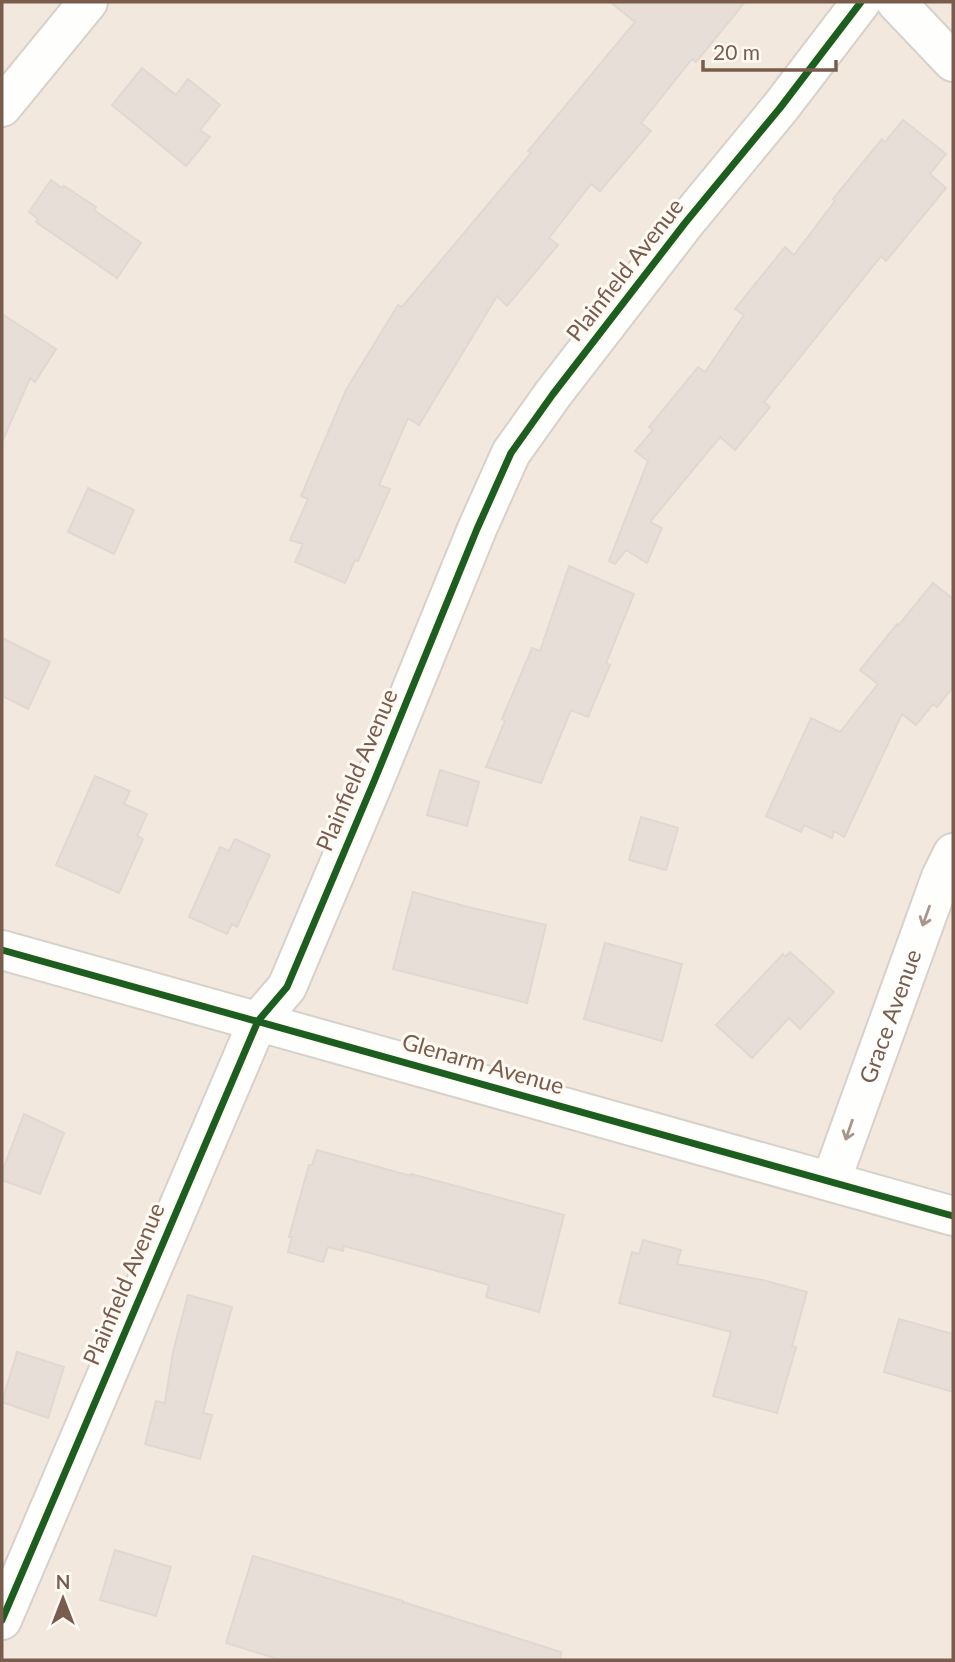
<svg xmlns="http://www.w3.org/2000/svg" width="955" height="1662" font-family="Lato,sans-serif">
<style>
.residential{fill:#f2e8de}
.building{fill:#e6ded7;stroke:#e2d8d2;stroke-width:2}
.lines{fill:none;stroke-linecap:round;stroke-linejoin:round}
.minor-casing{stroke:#d7d1cb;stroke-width:42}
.minor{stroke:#fefefd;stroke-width:38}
.cycleway-casing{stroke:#fffaf3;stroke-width:11}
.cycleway{stroke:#1b5e20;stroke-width:7}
.oneway{stroke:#a8958b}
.labels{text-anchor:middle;stroke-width:6;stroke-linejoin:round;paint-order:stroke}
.street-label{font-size:23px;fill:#7a5c4d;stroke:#fffaf3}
</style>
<rect width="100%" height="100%" fill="#f9f5f0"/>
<!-- residential -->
<path class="residential" d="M2,2H953V1660H2Z"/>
<!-- building -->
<path class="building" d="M610,2H745L696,62L692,59L641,123L651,131L600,191L591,184L549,238L558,245L507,306L497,296L419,425L408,418L379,485L390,489L358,561L355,560L345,583L295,562L303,544L290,540L308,499L301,496L346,390L398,305L402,307L531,153L528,151L635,22Z
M142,68L176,95L188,79L220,105L200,130L210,137L186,166L112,105Z
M903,120L946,154L930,174L946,188L886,261L881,256L764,402L770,407L735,450L720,437L650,522L662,528L647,563L626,550L615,564L609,561L648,461L635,451L653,430L649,427L698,367L705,372L744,315L735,309L785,247L794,255L835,201L833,199L882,139L885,142Z
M51,180L62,188L64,186L96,207L94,210L141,243L117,278L36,222L38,219L29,212Z
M2,314L56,349L35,382L30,378L2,442Z
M88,488L134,510L114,554L68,532Z
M569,566L634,594L606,663L610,665L588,717L571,710L541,783L486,767L505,721L502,719L532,648L540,651Z
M933,583L953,599V687L937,707L933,704L916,725L902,714L844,837L834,831L832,838L804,825L801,832L766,816L811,718L840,732L878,684L860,670L897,624L898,626Z
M2,638L50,662L28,709L2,696Z
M440,770L479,782L467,826L427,815Z
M95,776L130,791L124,804L147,814L137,836L143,839L119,893L56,865Z
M641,817L678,828L666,870L629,860Z
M235,839L270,855L237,927L232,924L227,934L189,917L220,847L229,851Z
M413,892L468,907L546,925L527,1003L393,969Z
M605,943L682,964L662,1041L584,1019Z
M790,952L834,992L800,1029L789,1018L752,1058L716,1025L783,954L785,957Z
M24,1114L64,1133L40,1194L2,1180V1172Z
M317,1150L411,1176V1174L564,1215L539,1312L486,1297L489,1285L344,1246L343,1251L328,1247L323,1262L288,1252L292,1237H289L309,1165H312Z
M643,1240L681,1250L677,1264L762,1280L807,1292L792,1346L796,1347L777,1413L713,1396L731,1332L619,1303L632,1252L639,1254Z
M188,1295L232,1307L203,1413L212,1415L200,1459L145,1444L156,1401L165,1403L173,1352Z
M899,1319L953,1334V1392L884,1372Z
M17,1352L64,1367L48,1418L2,1402Z
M115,1550L171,1567L156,1616L100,1600Z
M253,1556L403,1601V1602L561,1652L560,1660H281L226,1643Z"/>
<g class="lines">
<!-- minor casing -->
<g class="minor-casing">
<g id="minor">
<path d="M896,2L953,62"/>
<path d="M2,107L88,2"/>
<path d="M2,950L953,1216"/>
<path id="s1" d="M831,1181L941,877L953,853"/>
<path d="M2,1620L258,1021L287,987L375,779L477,529L511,453L553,394L685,223L780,108L861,2"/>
</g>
</g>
<!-- minor -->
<use href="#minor" class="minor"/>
<!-- cycleway casing -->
<g class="cycleway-casing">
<path id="cycleway" d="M2,950L953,1216
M2,1620L258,1021L287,987L375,779L477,529L511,453L553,394L685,223L780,108L861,2"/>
</g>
<!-- cycleway -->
<use href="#cycleway" class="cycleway"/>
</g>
<!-- one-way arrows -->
<defs><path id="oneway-shaft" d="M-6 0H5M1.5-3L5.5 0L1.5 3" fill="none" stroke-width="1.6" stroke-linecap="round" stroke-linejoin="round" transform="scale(1.75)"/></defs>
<g class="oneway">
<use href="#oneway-shaft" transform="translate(926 916) rotate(110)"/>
<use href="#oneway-shaft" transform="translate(849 1130) rotate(109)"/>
</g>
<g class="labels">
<!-- street labels -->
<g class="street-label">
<text transform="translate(625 270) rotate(-52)" y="8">Plainfield Avenue</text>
<text transform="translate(357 770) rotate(-67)" y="8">Plainfield Avenue</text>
<text dy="8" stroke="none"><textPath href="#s1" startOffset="175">Grace Avenue</textPath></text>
<text transform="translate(483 1064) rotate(16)" y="8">Glenarm Avenue</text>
<text transform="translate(124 1284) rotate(-67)" y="8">Plainfield Avenue</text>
</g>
</g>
<!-- border -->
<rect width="955" height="1662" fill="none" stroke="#7a5c4d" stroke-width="7"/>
<!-- north arrow -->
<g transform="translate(63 1599)" stroke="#fffaf3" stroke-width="5" paint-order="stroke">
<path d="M0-5L12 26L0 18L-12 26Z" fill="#7a5c4d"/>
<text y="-10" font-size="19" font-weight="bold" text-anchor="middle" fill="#7a5c4d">N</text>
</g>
<!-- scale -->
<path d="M703 60v10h133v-10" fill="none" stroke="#7a5c4d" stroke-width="3.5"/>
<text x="713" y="60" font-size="21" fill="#7a5c4d" stroke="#fffaf3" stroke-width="5" paint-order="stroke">20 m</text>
</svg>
